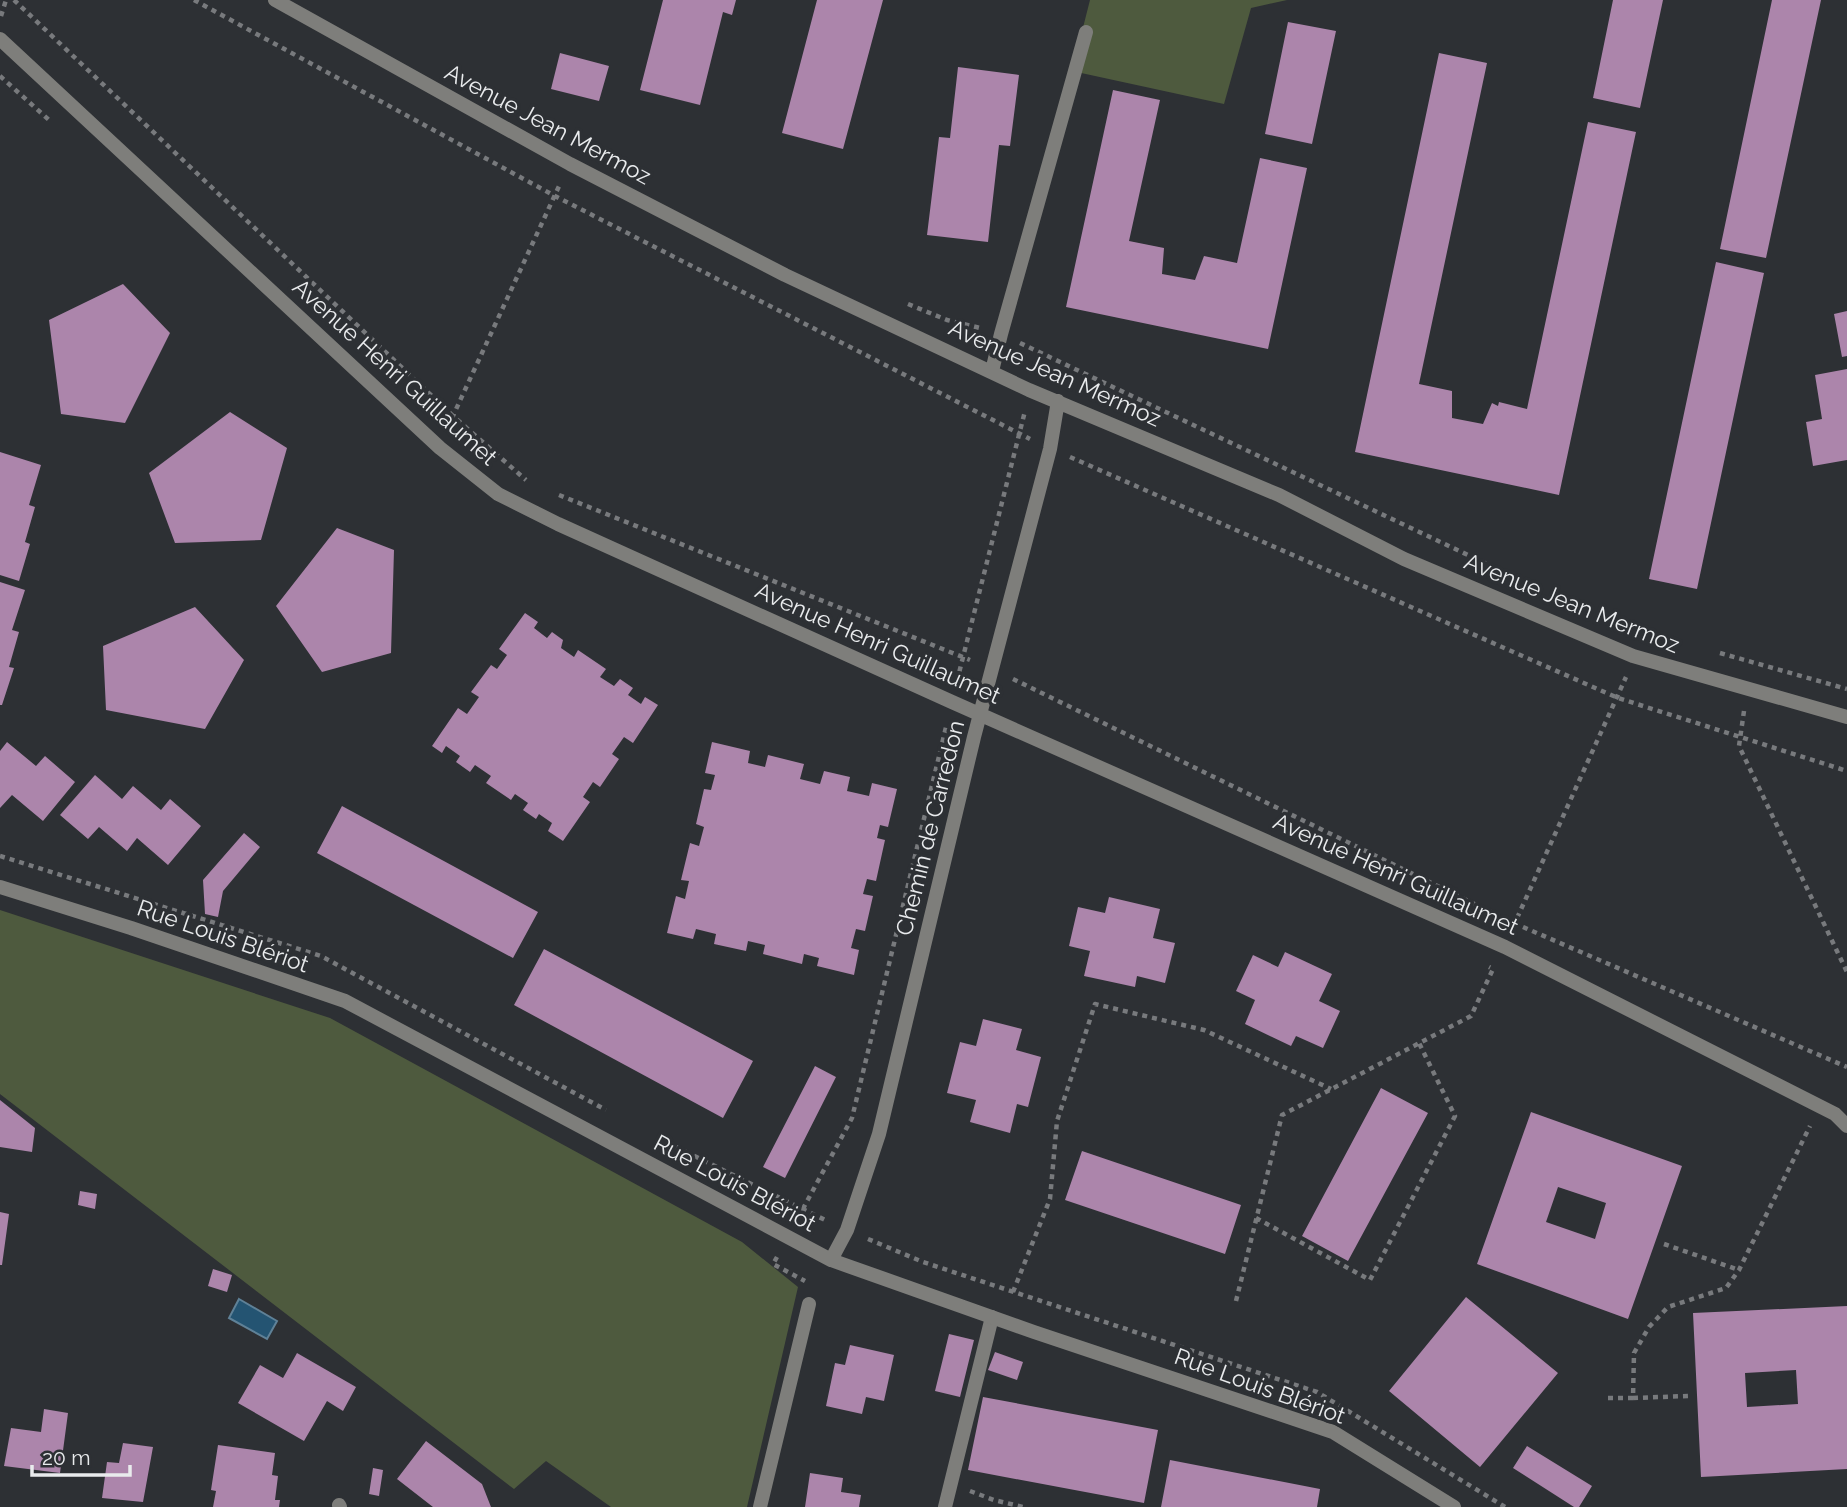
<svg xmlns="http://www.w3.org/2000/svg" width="1847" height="1507" font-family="Raleway,sans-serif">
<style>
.green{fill:#4e5a3e}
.water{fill:#245472;stroke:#5f8197;stroke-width:2}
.building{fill:#ac85ab;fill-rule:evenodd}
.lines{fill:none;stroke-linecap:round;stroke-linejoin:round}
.path{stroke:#787a7d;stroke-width:4.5;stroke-dasharray:5 5;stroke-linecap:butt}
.lane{stroke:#7e7e7b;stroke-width:14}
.street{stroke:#7e7e7b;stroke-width:14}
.labels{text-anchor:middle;stroke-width:7;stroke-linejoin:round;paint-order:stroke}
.street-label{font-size:23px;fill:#e9ebed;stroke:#2d3034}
</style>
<rect width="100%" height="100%" fill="#2d3034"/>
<!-- green -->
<path class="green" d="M1090,0H1287L1251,8L1224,104L1072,71Z
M0,910L330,1018L742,1242L798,1287L747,1507H611L546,1461L514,1489L0,1094Z"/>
<!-- water -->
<path class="water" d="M239,1299L277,1321L267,1339L229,1318Z"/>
<!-- building -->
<path class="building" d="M663,0H736L732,15L723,12L700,105L640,90Z
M817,0H883L843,149L782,133Z
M1613,0H1663L1640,108L1593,98Z
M1772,0H1821L1766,258L1720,249Z
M1288,22L1336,31L1312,144L1265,134Z
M560,53L609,66L599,101L551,89Z
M1439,53L1487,63L1419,384L1452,391V418L1483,424L1492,403L1498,406L1499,402L1527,409L1588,122L1636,132L1559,495L1355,452Z
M958,67L1019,75L1010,146L999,145L988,242L927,235L939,137L950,138Z
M1113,90L1160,100L1129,241L1164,248L1162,274L1195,280L1204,256L1237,263L1260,158L1307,168L1268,349L1066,307Z
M1716,262L1764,273L1697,589L1649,579Z
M123,284L170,333L125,423L61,414L49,320Z
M1847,311V356L1842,357L1834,314Z
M1847,369V460L1813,466L1806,422L1822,419L1815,375Z
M230,412L287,448L261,540L175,543L149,473Z
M0,452L41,465L29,505L35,507L25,542L30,544L19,581L0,575Z
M337,528L394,550L391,653L322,672L276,606Z
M0,582L25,590L12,630L19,632L9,667L14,668L2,705H0Z
M195,607L244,660L205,729L106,710L103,646Z
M525,613L538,622L534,628L547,638L552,632L563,640L561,648L574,657L578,650L606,669L600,677L614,686L620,679L633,688L628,695L641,704L645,697L658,705L633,743L624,737L612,754L619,759L600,787L593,782L583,797L590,802L563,841L548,831L552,823L539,814L536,819L523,810L528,803L515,794L511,800L486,783L491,776L475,765L470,772L456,762L460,756L446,746L442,753L432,746L458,708L467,714L479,697L471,692L491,665L497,669L507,655L499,649Z
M7,742L36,766L45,756L75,782L43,821L12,795L0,808V751Z
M712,742L750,751L748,763L765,767L768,755L804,764L800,779L820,784L824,771L850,777L847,791L869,796L872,783L897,789L888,827L880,825L877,838L885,840L876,881L867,879L863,894L873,896L865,931L856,929L851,948L859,950L854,975L817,966L819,958L804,954L802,964L763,954L765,945L748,941L746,951L714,944L716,934L696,929L693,939L667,933L676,896L685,899L689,881L681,880L690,843L699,846L704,827L696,824L704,789L711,790L715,775L705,773Z
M95,775L122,799L133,786L161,810L170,799L201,826L168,865L137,838L127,851L99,827L88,839L60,815Z
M342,806L538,912L513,958L317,853Z
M244,833L260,847L223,891L218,917L205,914L203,880Z
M1109,897L1160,909L1153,938L1175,943L1165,983L1137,976L1135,987L1084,976L1090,951L1069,946L1078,907L1105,913Z
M544,949L753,1061L723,1118L514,1005Z
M1285,952L1332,974L1319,1001L1340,1011L1323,1048L1296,1036L1291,1046L1245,1024L1255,1000L1236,991L1253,955L1278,967Z
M983,1019L1022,1029L1016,1050L1041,1057L1028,1107L1017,1104L1010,1133L970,1122L976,1100L947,1093L960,1042L976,1046Z
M815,1066L836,1077L785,1178L763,1167Z
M1381,1088L1428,1113L1348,1261L1302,1236Z
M0,1100L35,1128L32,1152L0,1147Z
M1531,1112L1682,1166L1628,1319L1477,1264ZM1558,1187L1606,1203L1595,1239L1546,1222Z
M1082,1151L1241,1205L1225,1254L1065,1200Z
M80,1191L97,1194L95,1209L78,1205Z
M0,1212L9,1214L2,1265H0Z
M213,1269L232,1275L227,1292L208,1286Z
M1466,1297L1558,1373L1480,1467L1389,1391Z
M1847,1306V1469L1701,1477L1693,1313ZM1796,1370L1798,1404L1747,1407L1745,1373Z
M949,1334L974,1340L960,1397L935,1391Z
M850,1345L894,1355L884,1401L866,1397L862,1414L826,1406L835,1363L845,1365Z
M995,1352L1023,1362L1017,1380L988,1370Z
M297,1353L356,1387L343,1411L327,1401L304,1441L238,1403L260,1365L283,1378Z
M983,1397L1158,1430L1144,1503L968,1470Z
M44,1409L68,1413L60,1473L4,1466L11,1428L41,1432Z
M426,1441L482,1484L491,1507H433L397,1479Z
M123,1443L153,1447L143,1502L102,1498L107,1462L119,1463Z
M218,1445L275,1453L272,1475L278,1476L275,1500H280L279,1507H213L216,1491L211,1490Z
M1527,1446L1592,1486L1579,1507H1574L1513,1468Z
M1170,1460L1320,1489L1317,1507H1161Z
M373,1468L383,1470L379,1496L369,1494Z
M810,1473L843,1478L841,1492L861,1495L859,1507H805Z"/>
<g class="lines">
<!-- path -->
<path class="path" d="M14,0L453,416L526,480
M194,0L555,196L1030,439
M1,16L6,0
M0,76L49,120
M908,304L947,320L980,328
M1020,343L1525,582
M1036,369L1040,353
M452,418L560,184
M1070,457L1618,698L1847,771
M559,495L970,660
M1720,653L1847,689
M1013,679L1499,916
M957,681L1025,411
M1744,711L1739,746L1847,972
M0,856L321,956L606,1110
M1513,927L1626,677
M1523,927L1847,1067
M676,1147L825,1220
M798,1218L852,1118L947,723
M1256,1218L1370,1280L1455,1116L1419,1043
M868,1239L923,1262L1317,1392L1505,1507
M1664,1244L1739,1270
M777,1257L773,1264L805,1281
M1013,1292L1050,1199L1057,1121L1095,1004L1204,1030L1331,1089
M1236,1301L1282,1115L1471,1016L1493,969L1489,967
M1608,1398H1633L1634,1353L1649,1327L1668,1307L1726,1288L1739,1270L1810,1126
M1633,1398L1688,1396
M970,1491L994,1500L1023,1507"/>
<!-- lane -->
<path class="lane" d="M945,1507L992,1317"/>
<!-- street -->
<path class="street" d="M275,0L570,164L785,275L1029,390L1279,495L1404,559L1633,656L1847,717
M0,39L440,448L498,494L558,524L952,702L1505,947L1835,1114L1847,1126
M992,371L1001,334L1086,32
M0,887L131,928L345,1001L831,1260L1034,1332L1333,1432L1454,1507
M831,1260L847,1230L879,1134L974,737L1050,449L1058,401
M339,1505L340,1507
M760,1507L809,1304"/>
</g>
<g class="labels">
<!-- street labels -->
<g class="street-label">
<text transform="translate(548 124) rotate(28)" y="8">Avenue Jean Mermoz</text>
<text transform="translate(395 372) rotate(42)" y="8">Avenue Henri Guillaumet</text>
<text transform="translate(1055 373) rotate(24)" y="8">Avenue Jean Mermoz</text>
<text transform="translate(1572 603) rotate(22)" y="8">Avenue Jean Mermoz</text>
<text transform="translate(878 643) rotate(24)" y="8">Avenue Henri Guillaumet</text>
<text transform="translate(930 828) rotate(-76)" y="8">Chemin de Carredon</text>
<text transform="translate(1396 874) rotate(24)" y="8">Avenue Henri Guillaumet</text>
<text transform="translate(223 936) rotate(19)" y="8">Rue Louis Blériot</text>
<text transform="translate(735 1183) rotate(28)" y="8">Rue Louis Blériot</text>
<text transform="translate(1260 1386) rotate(20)" y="8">Rue Louis Blériot</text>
</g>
</g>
<!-- scale -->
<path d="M32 1465v10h98v-10" fill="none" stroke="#e9ebed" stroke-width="3.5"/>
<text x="42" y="1465" font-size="21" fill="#e9ebed" stroke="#2d3034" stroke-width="5" paint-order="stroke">20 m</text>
</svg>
